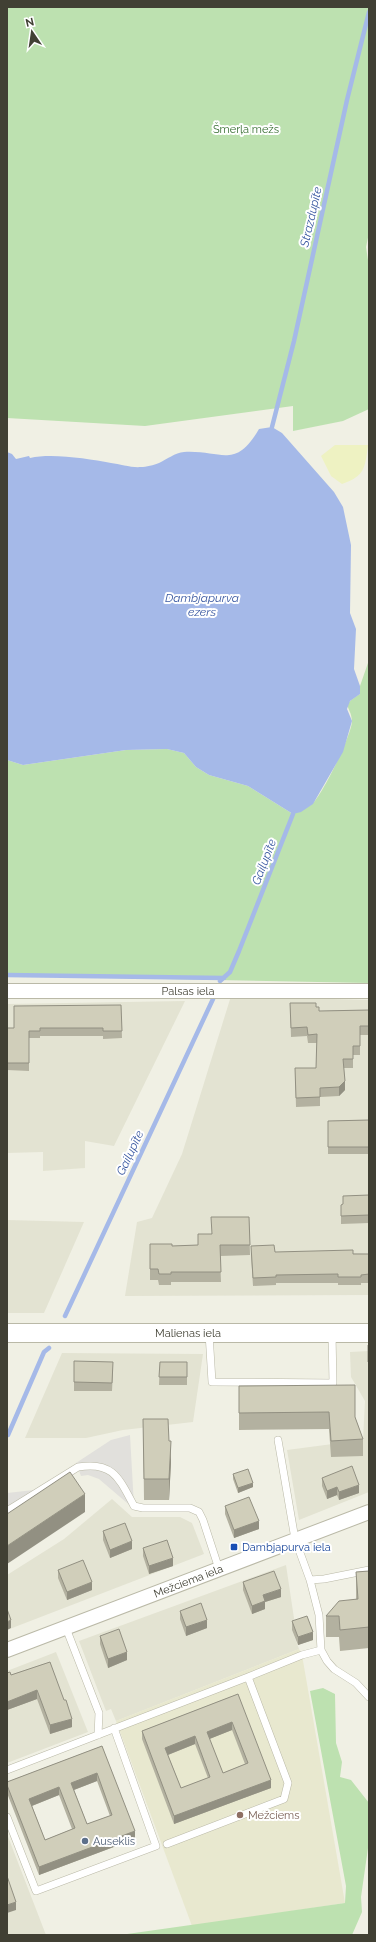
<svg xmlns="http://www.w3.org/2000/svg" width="376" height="1942" font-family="Raleway,sans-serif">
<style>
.residential{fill:#e3e3d2}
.education{fill:#e8e8cf}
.green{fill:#bde1b0}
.sand{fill:#eef2c2}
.parking{fill:#e1e0dc}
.water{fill:#a5b9e8}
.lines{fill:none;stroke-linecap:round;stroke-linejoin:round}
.stream{stroke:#a5b9e8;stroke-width:4.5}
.service-casing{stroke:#bab9a7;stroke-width:8}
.minor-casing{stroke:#bab9a7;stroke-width:16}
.tertiary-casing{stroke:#bab9a7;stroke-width:20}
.service{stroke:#fff;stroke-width:7}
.minor{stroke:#fff;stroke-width:14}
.tertiary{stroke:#fff;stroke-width:18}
.wall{fill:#b3b1a0;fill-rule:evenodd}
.shaded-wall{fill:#929082}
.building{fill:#d0ceba;stroke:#929082;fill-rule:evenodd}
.transit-dot{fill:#1a4fb4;stroke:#fff;stroke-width:1.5}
.education-dot{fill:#8d6e63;stroke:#fff;stroke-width:1.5}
.service-dot{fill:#5c6f8a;stroke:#fff;stroke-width:1.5}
.labels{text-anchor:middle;stroke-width:4;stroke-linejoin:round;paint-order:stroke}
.park-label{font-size:11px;fill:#346c2e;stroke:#fff}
.street-label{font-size:11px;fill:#414034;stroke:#fff}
.transit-label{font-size:11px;fill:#164399;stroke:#fff;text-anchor:start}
.education-label{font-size:11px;fill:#785e54;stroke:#fff;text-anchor:start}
.service-label{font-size:11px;fill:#4e5e75;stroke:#fff;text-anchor:start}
.water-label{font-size:12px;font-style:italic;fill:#3958a1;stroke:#fff}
</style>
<rect width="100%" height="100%" fill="#f0f0e4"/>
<!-- residential -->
<path class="residential" d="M231,996L369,1000V1295L125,1296L137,1222L152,1218L182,1154Z
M185,1001L114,1146L85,1141V1168L43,1171V1152L7,1153V1004Z
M7,1220L84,1222L44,1313H7Z
M369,1351V1492L299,1520L287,1450L363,1440L365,1401L351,1377L350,1352Z
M62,1353L203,1354L193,1422L123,1430L86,1438H25Z
M112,1499L132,1517H180L192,1523L204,1554L7,1630V1575L64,1539Z
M286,1565L295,1625L292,1630L299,1649L116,1721L111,1709L106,1711L79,1641Z
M56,1652L88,1732L7,1763V1671Z
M7,1834L46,1935H7Z"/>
<!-- education -->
<path class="education" d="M299,1649L302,1655L345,1903L192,1926L116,1721Z"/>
<!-- green -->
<path class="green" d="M7,7H369V233L366,247L369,267V409L343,421L293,431V406L145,426L7,418Z
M369,660V983L7,976V760L23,765L126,750L167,749L184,753L196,767L209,775L248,786L293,814C299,811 307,808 312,804C322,796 352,734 352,721C351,705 339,707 360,694V686Z
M323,1688L335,1694L336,1743L342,1762L340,1777L351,1780L369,1803V1841L361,1897L362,1912L352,1935H120L345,1903L346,1886L310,1691Z"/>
<!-- sand -->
<path class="sand" d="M335,445H368C365,468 365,476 342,484L331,476L321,456Z"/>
<!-- parking -->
<path class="parking" d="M130,1435L134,1506L133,1508L99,1479L88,1475L81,1476L76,1463L111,1440Z
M34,1490L36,1493L7,1517V1493Z"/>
<!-- water -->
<path class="water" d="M272,427L282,433L334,492L343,507L351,545L350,613L356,629L354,669L360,686V694L350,701L347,709L352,721L343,752L313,804L301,812L293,814L248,786L209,775L196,767L184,753L167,749L126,750L23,765L7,760V452L12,454L16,459L29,456L30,458C53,453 88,459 111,463C120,464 132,468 141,467C146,467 154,465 159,463C167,459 175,453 184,452C222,450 235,470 259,429Z"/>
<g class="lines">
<!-- stream -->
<path class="stream" d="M272,427L294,341L347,100L369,12
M7,975L224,978
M220,981L230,972L239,951L293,814
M65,1316L213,999
M8,1435L44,1352L49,1348"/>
<!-- service casing -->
<g class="service-casing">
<path id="service" d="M209,1333L212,1382L333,1383L332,1334
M278,1440L295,1539L310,1580L319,1615L321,1650L327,1661L334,1669L356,1683L369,1697
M7,1511L78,1467C113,1461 119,1478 134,1506L143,1508H190L199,1512L203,1520L219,1569
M310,1580L324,1579L369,1570
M66,1628L99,1713L98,1735
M248,1677L302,1655L321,1650
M7,1770L248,1677L288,1783L284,1799L167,1844
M7,1817L36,1891L156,1846L114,1728"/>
</g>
<!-- minor casing -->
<g class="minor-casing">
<g id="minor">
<path id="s1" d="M7,991H369"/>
<path id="s2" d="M7,1650L369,1512"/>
</g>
</g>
<!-- tertiary casing -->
<g class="tertiary-casing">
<g id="tertiary">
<path id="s3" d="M7,1333H369"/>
</g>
</g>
<!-- service -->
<use href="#service" class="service"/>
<!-- minor -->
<use href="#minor" class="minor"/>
<!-- tertiary -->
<use href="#tertiary" class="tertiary"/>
</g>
<!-- wall -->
<path class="wall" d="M290,1003L316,1007L319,1011L369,1010V1035H360V1055H353V1068H344L345,1090L339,1096L320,1097V1106L296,1107L295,1068H316L317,1043H308L307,1036L291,1037Z
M121,1005L122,1038L103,1039V1036H40V1038H29V1071L7,1070V1028H14Z
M369,1120V1154H328V1121Z
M369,1195V1223L341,1224V1205Z
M249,1217L250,1255L220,1256L221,1282H171V1285H159L158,1280H150V1244L172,1246L198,1245L211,1234Z
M275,1252L369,1254V1283H361V1285H338V1283H276V1285L253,1286L251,1254Z
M368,1345H369V1370H368Z
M74,1361L113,1370L112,1391H74Z
M160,1362H187V1385H159Z
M239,1386L355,1417L363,1439V1456L331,1457L329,1429L239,1430Z
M143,1419L171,1462L169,1500H144Z
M233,1474L253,1487L238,1493L233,1479Z
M322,1478L359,1493L339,1500L337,1495L327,1499L322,1486Z
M225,1506L259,1529L234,1538L225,1514Z
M103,1531L132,1549L110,1558L103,1540Z
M143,1548L173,1566L149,1574L143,1556Z
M369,1557V1648L340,1651L339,1637H326V1616L356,1599V1572L369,1571Z
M58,1570L92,1590L67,1600L58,1578Z
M243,1582L281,1597L265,1602V1609L252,1614L243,1590Z
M180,1611L207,1628L186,1636L180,1619Z
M292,1621L313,1640L298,1645L292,1630Z
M100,1636L127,1660L108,1668L100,1644Z
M50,1662L72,1727L50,1734L37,1699L7,1710V1673L11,1675Z
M238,1694L271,1788L174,1824L142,1739V1731ZM232,1730L245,1764L223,1773L209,1739ZM195,1744L208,1778L181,1788L168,1755Z
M102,1746L135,1839L39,1875L7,1793V1782ZM97,1781L110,1816L87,1824L74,1790ZM59,1795L72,1829L45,1840L32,1806Z"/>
<!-- shaded-wall -->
<path class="shaded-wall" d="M345,1081V1090L339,1096V1087Z
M171,1441V1462L169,1500V1479Z
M253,1483V1487L238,1493V1488Z
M359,1485V1493L339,1500V1492Z
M337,1487V1495L327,1499V1491Z
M85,1494V1512L7,1564V1546Z
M259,1521V1529L234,1538V1530Z
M132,1541V1549L110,1558V1550Z
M173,1558V1566L149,1574V1566Z
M92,1582V1590L67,1600V1592Z
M281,1589V1597L265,1602V1609L252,1614V1606L263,1595Z
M11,1620V1628L7,1630V1622Z
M207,1620V1628L186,1636V1627Z
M313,1632V1640L298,1645V1637Z
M127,1652V1660L108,1668V1659Z
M37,1690V1699L7,1710V1702Z
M72,1719V1727L50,1734V1725Z
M232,1722V1730L207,1740V1732Z
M195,1736V1744L165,1756V1748Z
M97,1773V1781L71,1791V1783Z
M271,1780V1788L174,1824V1816Z
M59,1787V1795L29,1807V1799Z
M135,1831V1839L39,1875V1867Z
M16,1902V1910L7,1913V1905Z"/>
<!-- building -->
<path class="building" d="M290,1003H316V1007H319V1011L369,1010V1026H360V1046H353V1059H343L345,1081L339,1087L320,1088V1097L296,1098L295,1068H316L317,1034L308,1035L307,1027L291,1028Z
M121,1005L122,1031H103V1028H40V1031H29V1063H7V1028H14V1006Z
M369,1120V1147H328V1121Z
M369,1195V1215L341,1216V1205L343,1204V1196Z
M211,1217H249L250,1245H220L221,1272H171V1274H159L158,1269H150V1244H172V1246L198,1245V1234H212Z
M274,1245L275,1252L353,1250V1254H369V1274L361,1275V1277H338V1274L276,1275V1277L253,1278L251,1246Z
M368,1345H369V1362H368Z
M74,1361L113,1362L112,1383L74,1382Z
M160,1362H187V1377H159Z
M355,1385V1417L363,1439L331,1441L329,1412L239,1413V1386Z
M143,1419H168L169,1441H171L169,1479H144Z
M352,1466L359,1485L339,1492L337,1487L327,1491L322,1478Z
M248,1469L253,1483L238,1488L233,1474Z
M70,1472L85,1494L7,1546V1514Z
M249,1497L259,1521L234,1530L225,1506Z
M125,1523L132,1541L110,1550L103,1531Z
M167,1540L173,1558L149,1566L143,1548Z
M83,1560L92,1582L67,1592L58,1570Z
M274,1571L281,1589L263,1595L265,1601L252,1606L243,1582Z
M369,1571V1627L340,1630L339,1616H326L339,1601L358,1599L356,1572Z
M201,1603L207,1620L186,1627L180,1611Z
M7,1609L11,1620L7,1622Z
M307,1616L313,1632L298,1637L292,1621Z
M119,1629L127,1652L108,1659L100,1636Z
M50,1662L64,1700H66L72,1719L50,1725L37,1690L7,1702V1673L10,1672L11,1675Z
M238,1694L271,1780L174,1816L142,1731ZM232,1722L248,1763L223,1773L207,1732ZM195,1736L210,1777L181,1788L165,1748Z
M102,1746L135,1831L39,1867L7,1785V1782ZM97,1773L112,1815L87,1824L71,1783ZM59,1787L75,1828L45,1840L29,1799Z
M7,1876L16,1902L7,1905Z"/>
<!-- markers -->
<rect class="transit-dot" x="230" y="1543" width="8" height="8" rx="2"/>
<circle class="education-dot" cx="240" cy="1815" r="4"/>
<circle class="service-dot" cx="85" cy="1841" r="4"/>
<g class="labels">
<!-- park labels -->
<g class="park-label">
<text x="246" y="133">Šmerļa mežs</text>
</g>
<!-- street labels -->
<g class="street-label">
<text dy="4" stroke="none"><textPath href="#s1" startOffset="181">Palsas iela</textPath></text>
<text dy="4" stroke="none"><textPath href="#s3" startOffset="181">Malienas iela</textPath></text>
<text dy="4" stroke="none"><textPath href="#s2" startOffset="194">Mežciema iela</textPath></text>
</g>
<!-- transit labels -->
<g class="transit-label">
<text x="242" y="1551">Dambjapurva iela</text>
</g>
<!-- education labels -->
<g class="education-label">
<text x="248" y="1819">Mežciems</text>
</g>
<!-- service labels -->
<g class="service-label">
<text x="93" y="1845">Auseklis</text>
</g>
<!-- water labels -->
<g class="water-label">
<text transform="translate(311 217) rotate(-77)" y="4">Strazdupīte</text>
<text x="202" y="602">Dambjapurva<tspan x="202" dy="14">ezers</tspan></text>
<text transform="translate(264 862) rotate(-69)" y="4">Gaiļupīte</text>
<text transform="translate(130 1153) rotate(-65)" y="4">Gaiļupīte</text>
</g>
</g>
<!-- border -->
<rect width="376" height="1942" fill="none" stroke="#414034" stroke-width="16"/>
<!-- north arrow -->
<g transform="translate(32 32) rotate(347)" stroke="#ffffff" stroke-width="3" paint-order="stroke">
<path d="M0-3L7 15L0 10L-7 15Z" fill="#414034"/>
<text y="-6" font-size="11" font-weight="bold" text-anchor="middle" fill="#414034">N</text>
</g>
</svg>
